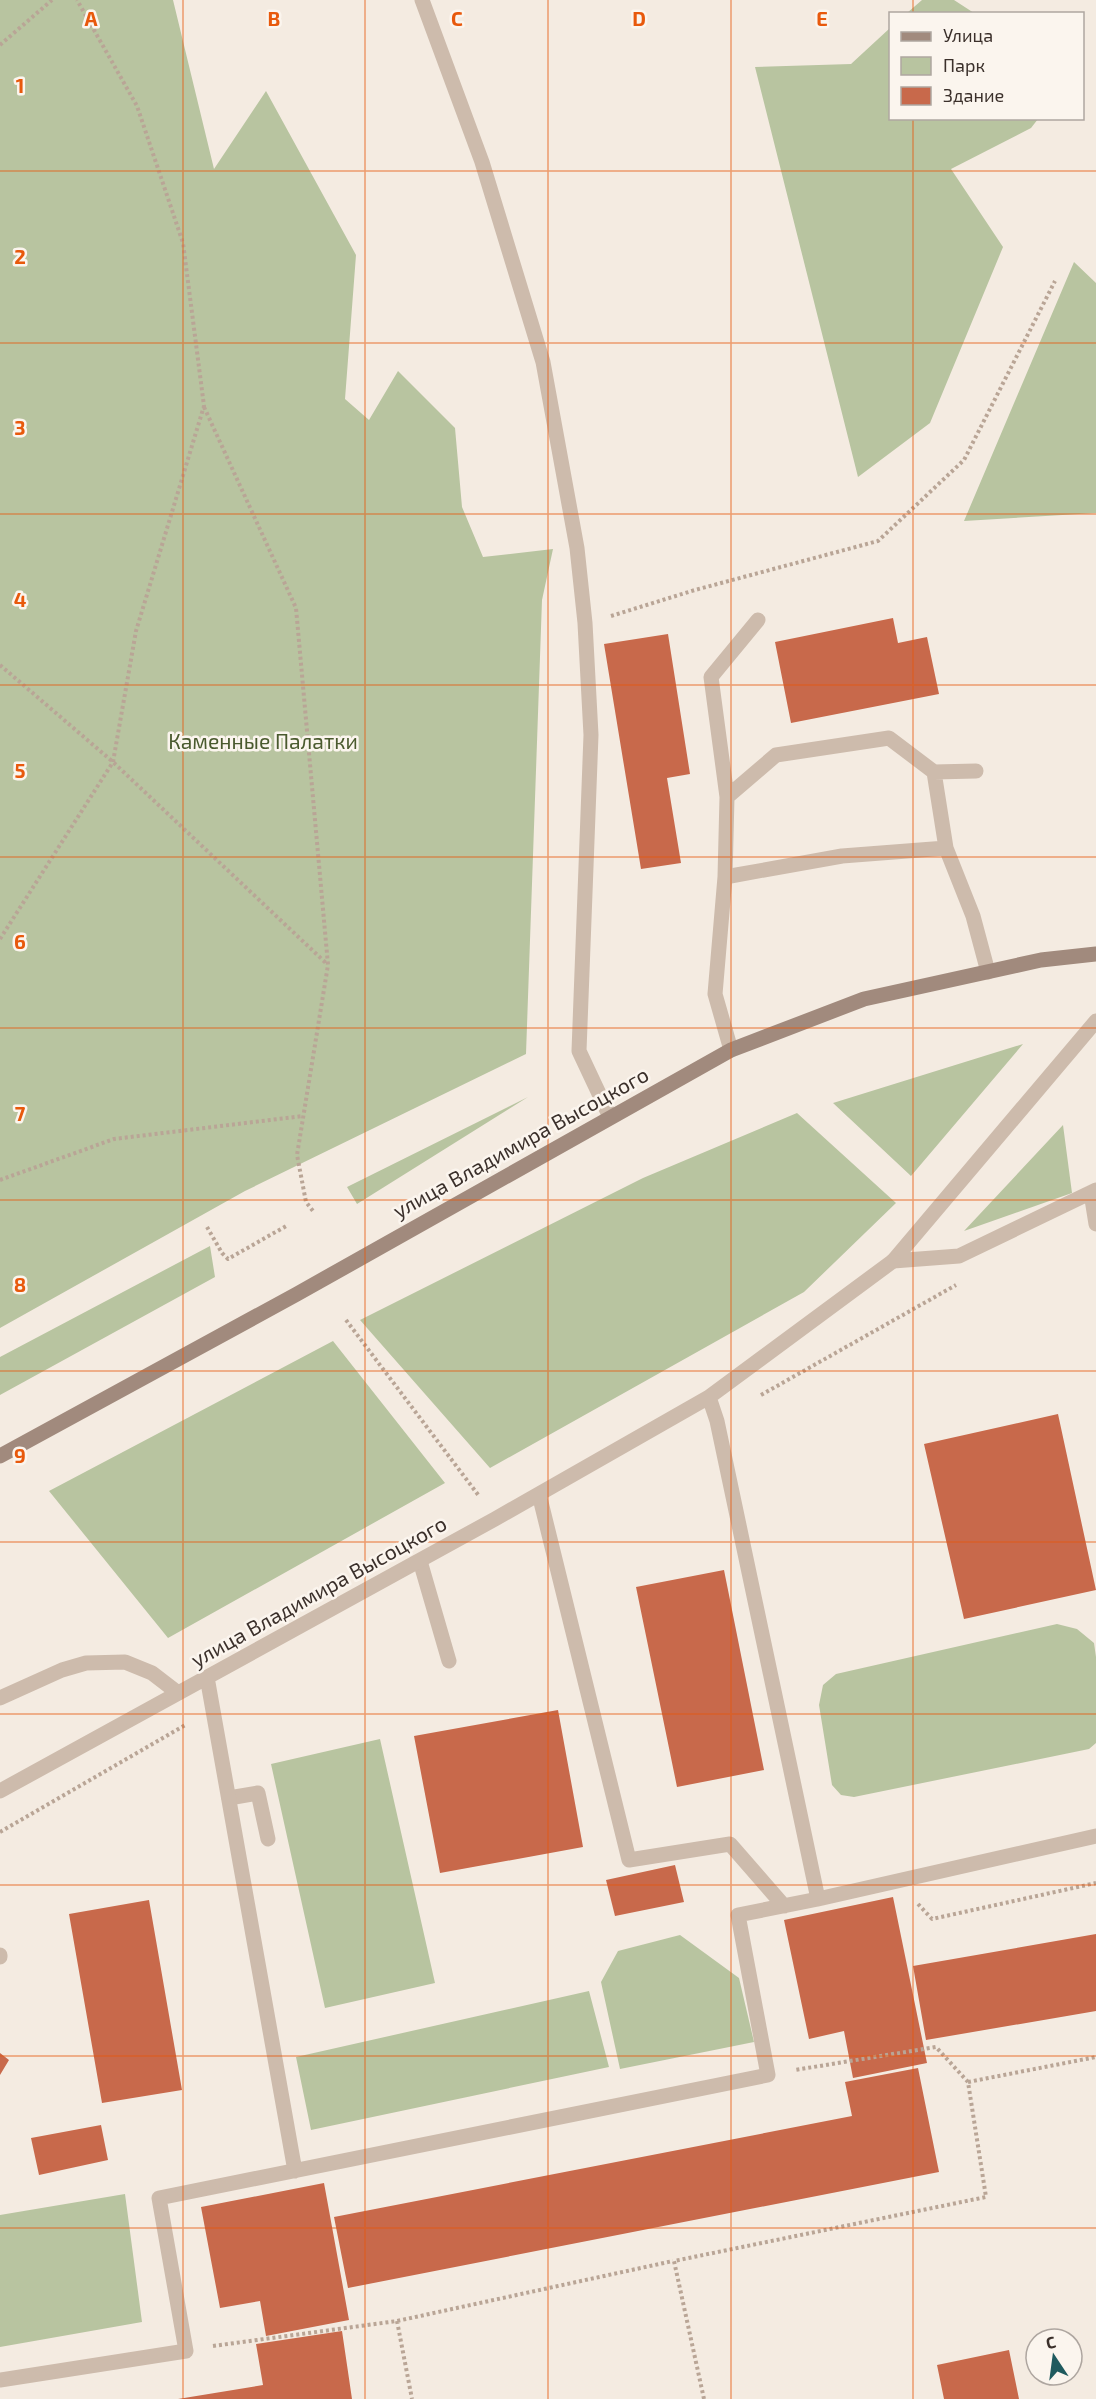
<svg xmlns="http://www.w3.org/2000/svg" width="1096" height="2399" font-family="'Exo 2',sans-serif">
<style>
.green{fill:#b8c4a0}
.building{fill:#c8694b}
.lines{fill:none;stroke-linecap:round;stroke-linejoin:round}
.path{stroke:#b9a596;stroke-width:4;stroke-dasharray:3 3;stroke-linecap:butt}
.service{stroke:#cdbbac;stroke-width:15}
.minor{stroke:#cdbbac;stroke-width:15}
.secondary{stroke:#a18a7d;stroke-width:15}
.grid{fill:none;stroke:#e8590c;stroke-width:1.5;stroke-opacity:0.55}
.labels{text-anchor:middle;stroke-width:5;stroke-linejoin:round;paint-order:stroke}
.park-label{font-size:21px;fill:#4a5a2e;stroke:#fbf5ee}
.street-label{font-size:21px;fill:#3b302b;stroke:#fbf5ee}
.grid-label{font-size:20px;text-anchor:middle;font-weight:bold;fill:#e8590c;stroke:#fbf5ee;stroke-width:5;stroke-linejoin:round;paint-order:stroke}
</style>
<rect width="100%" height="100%" fill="#f4ebe1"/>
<!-- green -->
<path class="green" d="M0,0H173L214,169L266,91L356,255L345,399L369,420L398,371L455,428L462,507L483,557L553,549L542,600L526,1054L245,1191L0,1328Z
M922,0H954L974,13H907Z
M890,28V118L1038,119L1031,128L951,169L1003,247L930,423L858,477L755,67L851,64Z
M1074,262L1096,283V513L964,521Z
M1023,1044L911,1176L833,1103Z
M528,1097L357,1204L347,1187Z
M797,1113L896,1203L804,1292L490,1468L360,1320L643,1178Z
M1063,1125L1072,1193L964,1231Z
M210,1246L215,1277L0,1395V1357Z
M333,1341L445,1483L168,1638L49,1491Z
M1057,1624L1077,1629L1094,1643L1096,1657V1743L1089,1749L854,1797L841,1795L832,1785L819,1705L823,1685L836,1674Z
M380,1739L435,1983L325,2008L271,1764Z
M680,1935L739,1978L754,2042L620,2069L601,1982L618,1951Z
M589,1991L609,2067L311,2130L296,2057Z
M125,2194L142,2322L0,2347V2215Z"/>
<!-- building -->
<path class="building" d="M893,618L898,643L927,637L939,694L791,723L775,642Z
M668,634L690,774L667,778L681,863L641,869L604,644Z
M1058,1414L1096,1590L964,1619L924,1444Z
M724,1570L764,1770L677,1787L636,1587Z
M558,1710L583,1847L440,1873L414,1736Z
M675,1865L684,1902L615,1916L606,1880Z
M893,1897L927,2063L853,2078L844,2031L809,2039L784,1920Z
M149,1900L182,2090L102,2103L69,1914Z
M1096,1934V2011L926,2040L913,1966Z
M0,2053L9,2060L0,2075Z
M918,2068L939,2172L348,2288L334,2217L852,2116L845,2082Z
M101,2125L108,2160L39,2175L31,2138Z
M324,2183L349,2320L266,2336L260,2301L220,2308L201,2207Z
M342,2331L352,2399H178L263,2385L256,2344Z
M1009,2350L1019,2399H944L937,2365Z"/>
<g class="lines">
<!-- path -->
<path class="path" d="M0,45L52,0
M204,407L296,608L328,965L297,1155L306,1202L313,1211
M611,616L695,590L878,541L964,460L1055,281
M0,665L113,762L327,964
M0,939L113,762L136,631L204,406L183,243L137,106L77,0
M0,1180L114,1139L303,1116
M207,1227L222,1253L228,1259L288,1225
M346,1320L479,1496
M761,1395L956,1285
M0,1832L187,1724
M918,1904L932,1919L1096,1883
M968,2082L1096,2057
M397,2321L412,2399
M213,2346L397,2321L673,2261
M704,2399L674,2261L986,2197L968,2082L936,2047L795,2070"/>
<!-- service -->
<path class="service" d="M976,771L934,772L946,848L973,916L988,972
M727,797L776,755L889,738L934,772
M725,877L727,797L711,677L758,620
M731,1050L715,994L725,877L842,856L946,848
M1091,1193L1096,1224
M893,1261L1096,1021
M893,1261L959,1256L1096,1190
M420,1561L449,1661
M0,1698L62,1670L86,1663L125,1662L152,1673L178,1693
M229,1798L258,1793L268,1839
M0,1955V1957"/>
<!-- minor -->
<path class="minor" d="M422,0L482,162L543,362L577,548L585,623L591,735L579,1051L610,1117
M539,1494L629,1860L730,1844L784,1906
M207,1677L295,2171
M0,1791L495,1519L709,1397L893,1261
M818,1899L1096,1836
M0,2380L186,2351L159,2198L768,2075L738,1915L818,1899L717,1421L709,1397"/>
<!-- secondary -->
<path class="secondary" d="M0,1456L297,1294L731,1050L864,999L1041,960L1096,954"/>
</g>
<!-- grid -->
<path class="grid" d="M183,0V2399M365,0V2399M548,0V2399M731,0V2399M913,0V14M913,118V2399M0,171H1096M0,343H1096M0,514H1096M0,685H1096M0,857H1096M0,1028H1096M0,1200H1096M0,1371H1096M0,1542H1096M0,1714H1096M0,1885H1096M0,2056H1096M0,2228H1096"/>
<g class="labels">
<!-- park labels -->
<g class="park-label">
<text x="263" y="749">Каменные Палатки</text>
</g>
<!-- street labels -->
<g class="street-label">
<text transform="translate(521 1143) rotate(-29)" y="7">улица Владимира Высоцкого</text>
<text transform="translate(319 1592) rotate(-29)" y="7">улица Владимира Высоцкого</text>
</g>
</g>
<g class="grid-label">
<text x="91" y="26">A</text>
<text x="274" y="26">B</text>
<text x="457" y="26">C</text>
<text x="639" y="26">D</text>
<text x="822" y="26">E</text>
<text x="20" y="93">1</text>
<text x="20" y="264">2</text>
<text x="20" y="435">3</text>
<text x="20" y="607">4</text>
<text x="20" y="778">5</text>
<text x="20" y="949">6</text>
<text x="20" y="1121">7</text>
<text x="20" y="1292">8</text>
<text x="20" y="1463">9</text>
</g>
<!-- legend -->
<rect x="889" y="12" width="195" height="108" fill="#fbf5ee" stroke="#aea6a0" stroke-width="1.5"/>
<rect x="901" y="32" width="30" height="9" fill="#a18a7d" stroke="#aea6a0" stroke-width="1.5"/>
<text x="943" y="42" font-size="18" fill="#3b302b">Улица</text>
<rect x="901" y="57" width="30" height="18" fill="#b8c4a0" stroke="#aea6a0" stroke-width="1.5"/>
<text x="943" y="72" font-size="18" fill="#3b302b">Парк</text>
<rect x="901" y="87" width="30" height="18" fill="#c8694b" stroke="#aea6a0" stroke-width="1.5"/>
<text x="943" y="102" font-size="18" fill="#3b302b">Здание</text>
<!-- north arrow -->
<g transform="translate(1054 2357) rotate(347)"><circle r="28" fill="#fbf5ee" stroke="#aea6a0" stroke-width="1.5"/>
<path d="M0-4.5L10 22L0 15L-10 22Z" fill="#1f5a5e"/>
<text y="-9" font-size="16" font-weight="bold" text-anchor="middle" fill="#3b302b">С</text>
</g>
</svg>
